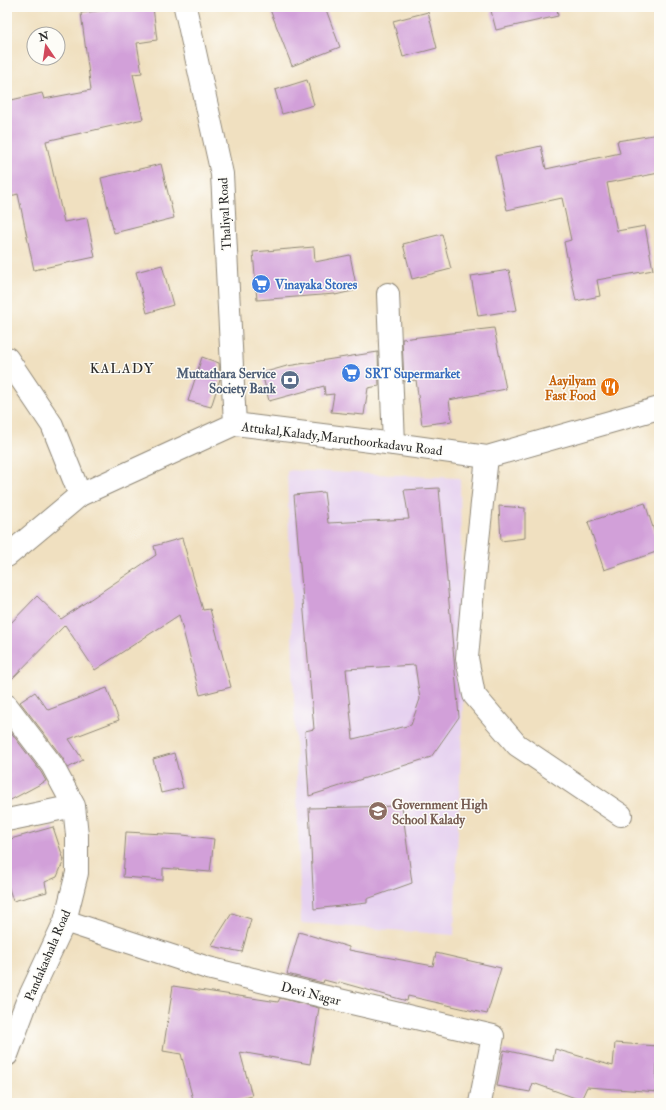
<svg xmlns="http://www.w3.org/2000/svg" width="666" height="1110" font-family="'IM FELL Double Pica',serif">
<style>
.built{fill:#e6d2f0}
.building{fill:#d2a0d9;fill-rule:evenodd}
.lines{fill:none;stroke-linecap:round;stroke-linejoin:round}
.minor-casing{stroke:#8e8676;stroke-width:24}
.tertiary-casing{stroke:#8e8676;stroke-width:24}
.minor{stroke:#fff;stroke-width:22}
.tertiary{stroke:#fff;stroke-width:22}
.labels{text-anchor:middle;stroke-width:3;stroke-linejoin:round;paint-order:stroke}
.street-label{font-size:13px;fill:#2b2b2b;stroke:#fdfcf7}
.shop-label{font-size:13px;font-weight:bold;fill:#366cbe;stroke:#fdfcf7;text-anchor:start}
.service-label{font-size:13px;font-weight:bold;fill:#4e5e75;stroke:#fdfcf7;text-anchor:end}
.food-label{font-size:13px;font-weight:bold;fill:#c56008;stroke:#fdfcf7;text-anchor:end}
.education-label{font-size:13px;font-weight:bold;fill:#785e54;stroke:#fdfcf7;text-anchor:start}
.neighbourhood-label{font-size:14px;letter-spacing:1px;fill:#2b2b2b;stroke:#fdfcf7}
</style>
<rect width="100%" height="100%" fill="#fdfcf7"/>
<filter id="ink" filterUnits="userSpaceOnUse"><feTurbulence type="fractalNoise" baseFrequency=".025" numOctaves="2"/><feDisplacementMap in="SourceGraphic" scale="8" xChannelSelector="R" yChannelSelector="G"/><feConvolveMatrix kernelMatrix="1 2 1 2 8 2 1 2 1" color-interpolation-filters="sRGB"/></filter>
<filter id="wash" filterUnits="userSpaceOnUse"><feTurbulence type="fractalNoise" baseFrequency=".012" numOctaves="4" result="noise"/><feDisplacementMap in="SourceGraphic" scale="16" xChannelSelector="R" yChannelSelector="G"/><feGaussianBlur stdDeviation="0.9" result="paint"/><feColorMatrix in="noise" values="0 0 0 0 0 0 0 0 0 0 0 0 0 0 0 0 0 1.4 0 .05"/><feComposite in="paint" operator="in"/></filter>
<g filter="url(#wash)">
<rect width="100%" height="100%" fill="#f0e0c0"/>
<!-- built -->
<path class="built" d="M287,470L460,478L463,699L454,935L301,923Z"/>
<g id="blocks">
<!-- building -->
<path class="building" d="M129,7H153L157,40L137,43L142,73L133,74L143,119L46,141L64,222L87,218L95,257L34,270L18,194L7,197V101L42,93L44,99L91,90L81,13Z
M269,7H325L340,47L292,66Z
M490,7H557L558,16L496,30Z
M428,12L437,48L403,57L393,21Z
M307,80L314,105L282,114L275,90Z
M659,134V173L607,183L617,231L645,226L653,270L597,280L600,296L576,301L564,242L571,240L562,198L507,210L495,156L541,146L546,169L620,153L617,141Z
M161,164L174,218L114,233L101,178Z
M442,234L451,269L412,279L403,244Z
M314,247L315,262L350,255L357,290L335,295V294L257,300L253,252Z
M162,265L173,305L147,313L136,272Z
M509,270L517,310L478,316L471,276Z
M494,328L506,389L449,400L452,421L422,425L416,380L404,382L402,339Z
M378,352L379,386L368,388L364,415L331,412L334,394L325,395L324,386L269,401L262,373L287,366Z
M202,357L219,363L220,379L211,407L188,401Z
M439,488L459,717L431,757L309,796L305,731L314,729L294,495L324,492L328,523L409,519L404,490ZM415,665L420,699L411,725L353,739L346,669Z
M645,503L659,546V551L604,570L588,522Z
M499,506L525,508V538L501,541Z
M182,538L203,610L210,609L231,687L200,695L179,615L95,670L65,625L7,684V627L37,596L61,619L156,555L154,546Z
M107,688L119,720L69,739L83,760L68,768L62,757L20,702L35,692L48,710Z
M7,727L41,772L46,781L7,802Z
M174,753L183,788L161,793L153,759Z
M402,806L412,883L367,899V903L314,909L309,808Z
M53,827L64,860L57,877L45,882L47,892L13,901L7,882V840Z
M126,832L183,835L214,839L210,872L163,868V880L123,877Z
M232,913L251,919L242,952L211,946Z
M299,932L349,947V950L433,966L436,953L501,968L487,1014L408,996L407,1001L339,982V984L324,980L323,983L287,974Z
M173,986L278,1002L280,998L319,1008L310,1064L240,1052L252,1096L226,1103H194L181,1054L163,1051Z
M615,1043L658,1046L656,1079L659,1080V1092L587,1087L581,1100L533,1083L530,1092L497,1086L504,1050L553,1061L555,1049L613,1066Z"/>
</g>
</g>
<g filter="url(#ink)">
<use href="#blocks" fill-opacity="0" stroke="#8e8676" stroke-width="1"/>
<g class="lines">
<!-- minor casing -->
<g class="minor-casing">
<path id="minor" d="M388,294L394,444
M7,358L52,425L80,495
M487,457L475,568L467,658L474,695L517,745L621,815
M7,706L52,765L74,806L77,835V873L65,921L26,1004L7,1055
M7,820L74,806
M65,921L208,968L322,996L493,1036L480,1103"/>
</g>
<!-- tertiary casing -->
<g class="tertiary-casing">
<path id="tertiary" d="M185,7L222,174L235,424
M7,556L80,495L235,424L394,444L487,457L659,408"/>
</g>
<!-- minor -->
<use href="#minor" class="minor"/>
<!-- tertiary -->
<use href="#tertiary" class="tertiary"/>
</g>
</g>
<!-- icons -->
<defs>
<g id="supermarket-disc" transform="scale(1)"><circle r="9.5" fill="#3f7fe0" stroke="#fdfcf7"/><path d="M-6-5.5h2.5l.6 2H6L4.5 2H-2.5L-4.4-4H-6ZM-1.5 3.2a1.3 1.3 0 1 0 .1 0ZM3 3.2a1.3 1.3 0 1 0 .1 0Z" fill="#fff"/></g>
<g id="bank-disc" transform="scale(1)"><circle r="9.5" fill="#5c6f8a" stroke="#fdfcf7"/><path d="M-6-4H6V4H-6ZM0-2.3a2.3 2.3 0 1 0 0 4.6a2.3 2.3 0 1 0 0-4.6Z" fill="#fff"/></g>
<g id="restaurant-disc" transform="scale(1)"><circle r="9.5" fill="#e8710a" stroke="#fdfcf7"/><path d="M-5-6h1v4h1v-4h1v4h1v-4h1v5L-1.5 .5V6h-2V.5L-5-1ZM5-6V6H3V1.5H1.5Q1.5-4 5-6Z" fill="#fff"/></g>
<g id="school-disc" transform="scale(1)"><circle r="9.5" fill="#8d6e63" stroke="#fdfcf7"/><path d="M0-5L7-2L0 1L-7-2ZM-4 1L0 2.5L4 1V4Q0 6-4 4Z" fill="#fff"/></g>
</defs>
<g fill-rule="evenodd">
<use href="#supermarket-disc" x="261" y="284"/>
<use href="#supermarket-disc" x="351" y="373"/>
<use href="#bank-disc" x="290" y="380"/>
<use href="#restaurant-disc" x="610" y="387"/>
<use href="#school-disc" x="378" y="811"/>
</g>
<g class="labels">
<!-- street labels -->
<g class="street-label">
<text transform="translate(224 214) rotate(-93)" y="5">Thaliyal Road</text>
<text transform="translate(342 438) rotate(7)" y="5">Attukal,Kalady,Maruthoorkadavu Road</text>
<text transform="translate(47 955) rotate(-67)" y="5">Pandakashala Road</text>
<text transform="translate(311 993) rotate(14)" y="5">Devi Nagar</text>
</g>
<!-- shop labels -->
<g class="shop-label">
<text x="275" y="289">Vinayaka Stores</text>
<text x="365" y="378">SRT Supermarket</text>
</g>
<!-- service labels -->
<g class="service-label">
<text x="276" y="378">Muttathara Service<tspan x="276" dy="15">Society Bank</tspan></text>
</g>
<!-- food labels -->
<g class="food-label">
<text x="596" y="385">Aayilyam<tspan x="596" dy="15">Fast Food</tspan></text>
</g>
<!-- education labels -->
<g class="education-label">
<text x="392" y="809">Government High<tspan x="392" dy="15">School Kalady</tspan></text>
</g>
<!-- neighbourhood labels -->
<g class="neighbourhood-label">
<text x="122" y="373">KALADY</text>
</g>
</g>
<!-- margin -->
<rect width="666" height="1110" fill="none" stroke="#fdfcf7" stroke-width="24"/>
<!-- north arrow -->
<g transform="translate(46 46) rotate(347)"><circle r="19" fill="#fdfcf7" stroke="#a9a8a5"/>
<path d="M0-3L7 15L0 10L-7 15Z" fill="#d1495b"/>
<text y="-6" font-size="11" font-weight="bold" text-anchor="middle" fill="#2b2b2b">N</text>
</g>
</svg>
